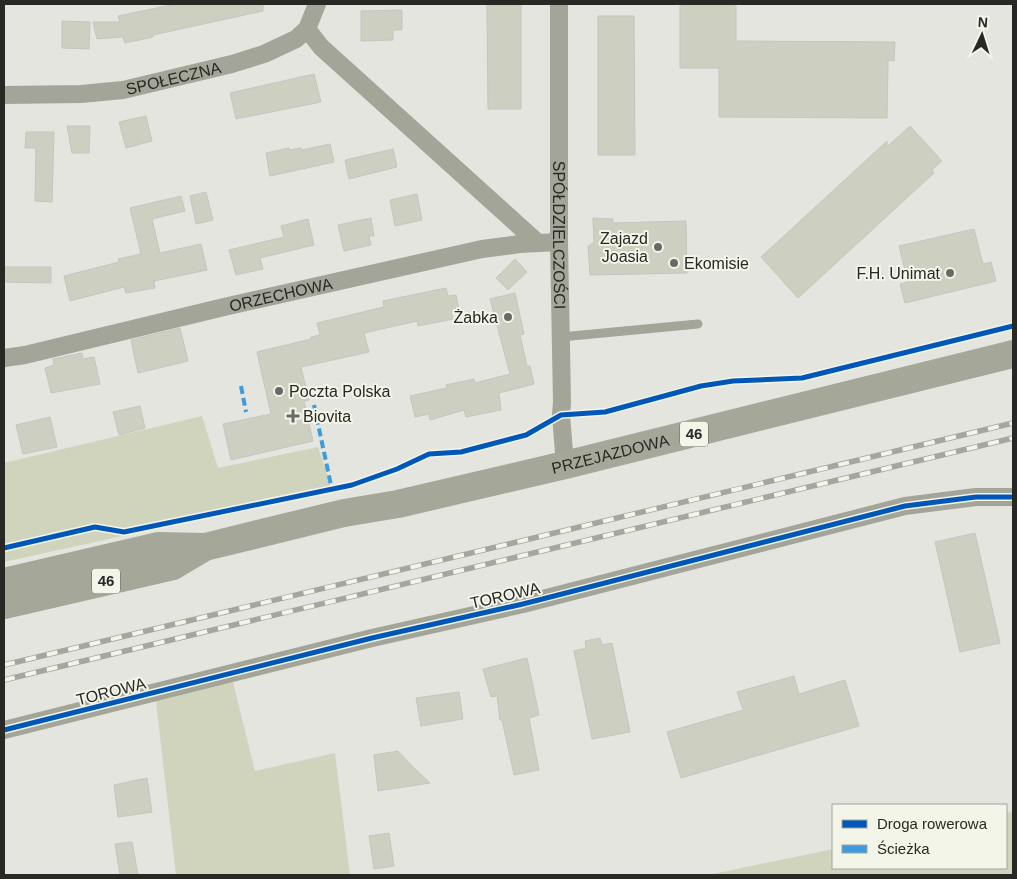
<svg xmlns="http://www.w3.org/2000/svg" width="1017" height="879" font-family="Helvetica,sans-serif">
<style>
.green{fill:#d0d4bc}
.building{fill:#cdd0c1;stroke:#c5c5c1}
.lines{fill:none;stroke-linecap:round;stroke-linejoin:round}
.lane{stroke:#a3a598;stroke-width:9}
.street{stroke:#a3a598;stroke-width:18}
.primary{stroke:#a5a799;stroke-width:28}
.rail-casing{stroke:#a5a79e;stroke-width:5.5}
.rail{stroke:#f3f5e9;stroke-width:4;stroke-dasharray:11;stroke-linecap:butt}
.quiet{stroke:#3d9ce0;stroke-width:4;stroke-dasharray:8 4;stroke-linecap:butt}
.cycleway-casing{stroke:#f3f5e9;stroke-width:8}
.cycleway{stroke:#0057b8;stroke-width:5}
.poi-dot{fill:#6a6a65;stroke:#f3f5e9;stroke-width:2}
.labels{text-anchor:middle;stroke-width:4;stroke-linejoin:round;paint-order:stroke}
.shield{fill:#f3f5e9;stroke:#65665f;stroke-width:1}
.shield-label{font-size:15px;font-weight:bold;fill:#282824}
.street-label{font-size:16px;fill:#282824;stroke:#f3f5e9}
.poi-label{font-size:16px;fill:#282824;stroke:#f3f5e9;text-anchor:end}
</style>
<rect width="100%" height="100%" fill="#e4e5df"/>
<!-- green -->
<path class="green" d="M202,416L218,468L318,447L332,490L4,562V463Z
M231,674L255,771L335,753L350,875H176L155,693Z
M1013,811V875H708L833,849V868H1006V813Z"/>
<!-- building -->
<path class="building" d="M176,4H263V11L153,35V37L125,43L123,37L97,39L93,22H120L118,16Z
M680,4H736V41L895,42L894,61L888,60L887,118L719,117V68H680Z
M487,5H521V109H488Z
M402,10V30H393V40L361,41V11Z
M598,16H634L635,155H598Z
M62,21L90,22L89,49L62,48Z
M314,74L321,102L236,119L230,93Z
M146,116L152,141L126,148L119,122Z
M67,126H90L89,153H72Z
M910,126L942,161L932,170L934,173L798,298L761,257L887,141V147Z
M26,132H54L52,202L35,201L36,148H25Z
M330,144L334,162L270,176L266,153L289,148V150L301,148L302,150Z
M393,149L397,167L349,179L345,160Z
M206,192L213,220L196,224L190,196Z
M417,194L422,220L395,226L390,200Z
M181,196L185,211L152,219L160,253L201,244L207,270L154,281L155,288L126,293L124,287L70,301L64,276L119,262L118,259L141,254L130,208Z
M371,218L374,236H369L371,245L344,251L338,225Z
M593,218L613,219V223L686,221L687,273L590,275L588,246L594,243Z
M308,219L314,245L260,258L263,269L236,275L229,250L284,237L281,226Z
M974,229L983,264L991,262L996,281L905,303L900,284L908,282L899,246Z
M515,259L527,272L508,290L496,278Z
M4,267H51V283L4,282Z
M446,288L448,296L456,295L459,310L451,312L453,319L418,326L417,321L364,333L369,352L301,367L309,400L304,401L313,441L231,460L223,424L271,414L257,352L311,339V337L320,335L317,323L384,307L383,301Z
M515,293L524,334L520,335L527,366H530L534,384L499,393L501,410L466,417L464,410L430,420L429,414L415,417L410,396L447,388L446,385L474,379L475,383L510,374L490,299Z
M180,328L188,361L138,373L131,340Z
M82,353L83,359L94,357L100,384L51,393L45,368L54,365L53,359Z
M140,406L145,428L119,435L113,412Z
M50,417L57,447L23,454L16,425Z
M975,533L1000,643L960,652L935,542Z
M600,638L602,645L612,643L630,732L592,739L574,651L586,648L585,641Z
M527,658L539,715L529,718L539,770L514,775L502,720H500L497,696L491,697L483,669Z
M794,676L799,694L845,680L859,726L681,778L667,732L743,710L737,692Z
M459,692L463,719L421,726L416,698Z
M398,751L411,765L430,783L378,791L374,755Z
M147,778L152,812L118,817L114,785Z
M389,833L394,866L374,869L369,836Z
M132,842L138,875H120L115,844Z"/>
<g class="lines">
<!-- lane -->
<path class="lane" d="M561,337L698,324"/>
<!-- street -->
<g class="street">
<path id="s1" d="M559,4V242L562,402L561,415L565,465"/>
<path d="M307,29L321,47L538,243"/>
<path id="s2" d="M4,95L81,94L123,90L232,64L264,54L296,39L307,29L317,4"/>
<path id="s3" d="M4,358L25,355L224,307L482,249L520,244L559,242"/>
<path d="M4,730L372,638L523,604L905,506L976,497H1013"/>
</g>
<!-- primary -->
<g class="primary">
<path id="s4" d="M4,582L159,546L205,547L344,513L398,504L565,465L1013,354"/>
<path d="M4,605L173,566L205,547"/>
</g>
<!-- rail casing -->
<g class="rail-casing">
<path id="rail" d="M4,665L1013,423
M4,680L1013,438"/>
</g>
<!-- rail -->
<use href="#rail" class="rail"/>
<!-- quiet -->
<path class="quiet" d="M241,386L246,412
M314,405L332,490"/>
<!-- cycleway casing -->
<g class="cycleway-casing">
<path id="cycleway" d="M4,548L95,527L124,532L352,485L397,469L429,454L461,452L526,435L561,415L605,412L701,386L733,381L802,378L1013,326
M4,730L372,638L523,604L905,506L976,497H1013"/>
</g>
<!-- cycleway -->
<use href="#cycleway" class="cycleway"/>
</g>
<!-- markers -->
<g class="poi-dot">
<circle cx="658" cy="247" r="5"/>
<circle cx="674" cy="263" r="5"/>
<circle cx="950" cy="273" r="5"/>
<circle cx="508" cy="317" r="5"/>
<circle cx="279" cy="391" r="5"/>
<path d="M290.5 408.5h5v5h5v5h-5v5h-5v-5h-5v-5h5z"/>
</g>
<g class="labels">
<!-- shield labels -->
<g class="shield">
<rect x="680" y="421.5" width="28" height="25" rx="4"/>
<rect x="92" y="568.5" width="28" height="25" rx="4"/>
</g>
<g class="shield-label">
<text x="694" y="439">46</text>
<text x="106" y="586">46</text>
</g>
<!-- street labels -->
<g class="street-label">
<text dy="6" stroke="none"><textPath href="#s2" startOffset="171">SPOŁECZNA</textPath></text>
<text dy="6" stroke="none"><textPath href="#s1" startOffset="231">SPÓŁDZIELCZOŚCI</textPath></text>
<text dy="6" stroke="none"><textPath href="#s3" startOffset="284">ORZECHOWA</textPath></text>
<text dy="6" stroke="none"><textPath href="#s4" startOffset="621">PRZEJAZDOWA</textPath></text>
<text transform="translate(505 595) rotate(-13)" y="6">TOROWA</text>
<text transform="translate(111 691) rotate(-14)" y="6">TOROWA</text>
</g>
<!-- poi labels -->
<g class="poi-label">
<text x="648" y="244">Zajazd<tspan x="648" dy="18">Joasia</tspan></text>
<text x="684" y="269" text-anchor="start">Ekomisie</text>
<text x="940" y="279">F.H. Unimat</text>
<text x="498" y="323">Żabka</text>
<text x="289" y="397" text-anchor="start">Poczta Polska</text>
<text x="303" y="422" text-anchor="start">Biovita</text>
</g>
</g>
<!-- border -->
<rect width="1017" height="879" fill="none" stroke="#282824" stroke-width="10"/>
<!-- legend -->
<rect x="832" y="804" width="175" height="65" fill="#f3f5e9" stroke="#a2a39a"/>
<rect x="842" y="820" width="25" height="8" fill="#0057b8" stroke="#a2a39a"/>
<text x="877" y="829" font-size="15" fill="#282824">Droga rowerowa</text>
<rect x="842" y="845" width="25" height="8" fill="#3d9ce0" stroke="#a2a39a"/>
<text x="877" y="854" font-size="15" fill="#282824">Ścieżka</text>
<!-- north arrow -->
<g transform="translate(982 35) rotate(4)" stroke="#f3f5e9" stroke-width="4" paint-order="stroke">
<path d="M0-4L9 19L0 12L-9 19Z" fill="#282824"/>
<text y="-8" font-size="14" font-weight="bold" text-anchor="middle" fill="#282824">N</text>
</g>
</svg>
